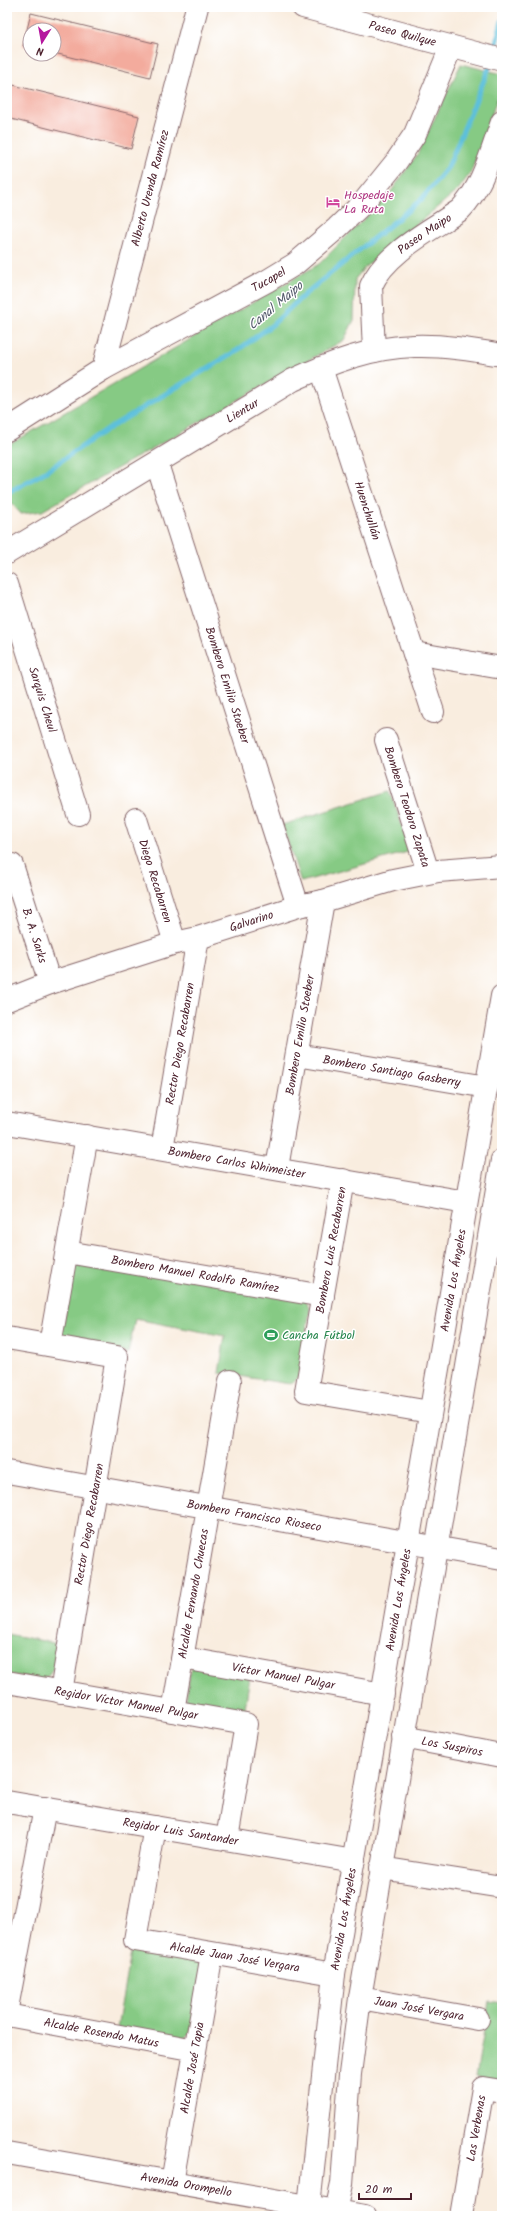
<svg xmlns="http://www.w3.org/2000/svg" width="509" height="2223" font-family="Kalam,sans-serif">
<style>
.green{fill:#86ca84;stroke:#687458}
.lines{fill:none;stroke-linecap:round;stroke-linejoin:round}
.stream{stroke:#5dc0db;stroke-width:5}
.building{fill:#f3ab9d}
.minor-casing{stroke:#87676a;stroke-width:24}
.major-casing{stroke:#87676a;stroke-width:24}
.minor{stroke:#fff;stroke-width:22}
.major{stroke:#fff;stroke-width:22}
.labels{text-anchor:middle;stroke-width:3;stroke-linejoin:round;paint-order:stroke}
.street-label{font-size:12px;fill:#4a1f2b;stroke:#fff}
.hotel-label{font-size:12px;fill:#b23c85;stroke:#fff;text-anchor:start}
.leisure-label{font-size:12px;fill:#27864d;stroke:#fff;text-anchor:start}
.water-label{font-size:13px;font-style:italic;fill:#515769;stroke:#fff}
</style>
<rect width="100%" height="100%" fill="#fff"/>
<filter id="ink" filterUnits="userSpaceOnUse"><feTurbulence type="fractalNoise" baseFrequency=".025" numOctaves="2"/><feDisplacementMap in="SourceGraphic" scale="8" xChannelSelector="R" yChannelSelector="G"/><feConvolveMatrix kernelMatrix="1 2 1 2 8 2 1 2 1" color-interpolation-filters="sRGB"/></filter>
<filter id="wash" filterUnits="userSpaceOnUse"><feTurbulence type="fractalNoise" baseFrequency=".012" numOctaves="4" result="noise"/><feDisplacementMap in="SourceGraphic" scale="16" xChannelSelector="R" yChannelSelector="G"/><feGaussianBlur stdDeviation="0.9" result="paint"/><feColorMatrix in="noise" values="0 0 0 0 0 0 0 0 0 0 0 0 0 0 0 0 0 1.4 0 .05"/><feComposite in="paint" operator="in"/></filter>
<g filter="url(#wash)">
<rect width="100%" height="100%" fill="#f9eddf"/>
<!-- green -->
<path class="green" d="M461,64L502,74V85L471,172L458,190L365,267L355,279L354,320L344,340L42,511L21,514L7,498V446L319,264L390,193L417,155Z
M390,791L411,851L301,882L282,825Z
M80,1260L304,1298L310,1310L299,1377L290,1384L219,1373L225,1336L135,1319L128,1353L70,1343L62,1332L73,1269Z
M7,1634L54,1643L58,1649C56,1662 54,1673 43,1680L7,1674Z
M191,1667L250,1677L244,1714L185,1705Z
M7,1922L14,1931L7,1973Z
M131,1947L196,1961L202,1969L190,2033L180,2041L117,2029Z
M489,2001L502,2003V2082L476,2077Z"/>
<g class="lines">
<!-- stream -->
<path class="stream" d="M496,43L502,21
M7,493L45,472L106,430L238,350L272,325L305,294L421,200L448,167L489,68"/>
</g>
<g id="blocks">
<!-- building -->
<path class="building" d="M31,13L158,44L150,77L54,53V30H30V47L23,46Z
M13,85L139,116L131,149L7,118V107Z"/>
</g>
</g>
<g filter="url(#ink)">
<use href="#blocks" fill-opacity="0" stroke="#87676a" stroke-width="1"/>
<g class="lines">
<!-- minor casing -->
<g class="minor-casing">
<g id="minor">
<path id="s1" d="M303,7L502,60"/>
<path id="s2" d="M374,351L371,286C385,253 431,230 460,210C483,187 491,152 502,122"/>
<path id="s3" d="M321,368L433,712"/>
<path id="s4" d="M103,369L197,7"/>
<path id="s5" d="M7,430L103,369L267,281L295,264L337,228L362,204L396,162L415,134L451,47"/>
<path id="s6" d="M157,464L298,906"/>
<path id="s7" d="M7,553L293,380C330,363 372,347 414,346C443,345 473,350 502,355"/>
<path id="s8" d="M7,584L78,814"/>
<path d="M414,653L502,668"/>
<path id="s9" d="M386,740L428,872"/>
<path id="s10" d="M136,819L175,943"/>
<path id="s11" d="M12,865L50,983"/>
<path id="s12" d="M297,1055L487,1087"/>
<path id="s13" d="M7,1123L466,1202"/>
<path id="s14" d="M162,1149L198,938"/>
<path id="s15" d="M277,1168L323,901"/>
<path d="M343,1180L306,1391L430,1412"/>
<path id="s16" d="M67,1252L323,1296"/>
<path d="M7,1338L117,1357L61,1692"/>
<path d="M50,1345L87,1136"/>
<path id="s17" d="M183,1658L383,1694"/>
<path id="s18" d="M7,1682L246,1724L227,1839"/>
<path id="s19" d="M173,1711L230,1381"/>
<path id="s20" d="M403,1737L502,1756"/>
<path id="s21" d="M7,1802L354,1861"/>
<path id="s22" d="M155,1827L135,1940L334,1974"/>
<path d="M381,1868L502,1887"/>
<path id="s23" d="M360,1998L478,2019"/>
<path d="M7,2008L45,1808"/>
<path id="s24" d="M7,2015L195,2050"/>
<path id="s25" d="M172,2182L212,1954"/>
<path id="s26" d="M461,2216L483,2088L502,2091"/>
</g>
</g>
<!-- major casing -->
<g class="major-casing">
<g id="major">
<path id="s27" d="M7,1000L50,983L175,943L198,938L298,906L323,901L393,880L438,871L502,866"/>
<path id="s28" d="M7,1472L502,1559"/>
<path id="s29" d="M7,2153L365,2216"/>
<path id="s30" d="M309,2206L334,1974L502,996"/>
<path d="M335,2216L342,2184L350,2074L360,1998L502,1160"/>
</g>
</g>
<!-- minor -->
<use href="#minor" class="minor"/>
<!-- major -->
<use href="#major" class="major"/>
</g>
</g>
<!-- icons -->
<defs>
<g id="hotel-bare" transform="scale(1.08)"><path d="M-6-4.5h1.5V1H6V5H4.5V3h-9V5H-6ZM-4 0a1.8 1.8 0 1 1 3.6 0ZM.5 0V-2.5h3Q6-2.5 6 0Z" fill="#d1479c" stroke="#fff" stroke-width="2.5" paint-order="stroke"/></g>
<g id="stadium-bare" transform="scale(1.08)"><path d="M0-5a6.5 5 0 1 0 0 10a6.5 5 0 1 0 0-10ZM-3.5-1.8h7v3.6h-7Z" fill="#2e9e5b" stroke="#fff" stroke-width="2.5" paint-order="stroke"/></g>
</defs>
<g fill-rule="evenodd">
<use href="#hotel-bare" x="333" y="202"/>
<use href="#stadium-bare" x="271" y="1335"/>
</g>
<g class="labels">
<!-- street labels -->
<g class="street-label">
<text dy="4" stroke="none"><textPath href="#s1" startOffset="103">Paseo Quilque</textPath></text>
<text dy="4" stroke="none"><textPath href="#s4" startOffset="187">Alberto Urenda Ramírez</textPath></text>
<text dy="4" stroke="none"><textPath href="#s2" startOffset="141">Paseo Maipo</textPath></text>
<text dy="4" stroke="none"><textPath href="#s5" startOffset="302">Tucapel</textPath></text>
<text dy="4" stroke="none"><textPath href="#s7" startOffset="275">Lientur</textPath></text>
<text dy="4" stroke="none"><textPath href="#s3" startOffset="150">Huenchullán</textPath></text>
<text dy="4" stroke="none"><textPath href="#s6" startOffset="232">Bombero Emilio Stoeber</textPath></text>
<text dy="4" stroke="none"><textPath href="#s8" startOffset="121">Sarquis Cheul</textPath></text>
<text dy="4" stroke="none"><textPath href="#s9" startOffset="70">Bombero Teodoro Zapata</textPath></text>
<text dy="4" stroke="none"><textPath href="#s10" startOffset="65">Diego Recabarren</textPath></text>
<text dy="4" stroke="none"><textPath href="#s27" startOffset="257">Galvarino</textPath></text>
<text dy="4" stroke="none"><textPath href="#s11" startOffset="74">B. A. Sarks</textPath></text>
<text dy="4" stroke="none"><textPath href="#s15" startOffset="135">Bombero Emilio Stoeber</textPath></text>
<text dy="4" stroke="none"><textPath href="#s14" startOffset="107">Rector Diego Recabarren</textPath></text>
<text dy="4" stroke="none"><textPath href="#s12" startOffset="96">Bombero Santiago Gasberry</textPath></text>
<text dy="4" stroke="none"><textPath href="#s13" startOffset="233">Bombero Carlos Whimeister</textPath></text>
<text transform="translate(331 1250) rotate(-80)" y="4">Bombero Luis Recabarren</text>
<text dy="4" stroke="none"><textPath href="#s16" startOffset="130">Bombero Manuel Rodolfo Ramírez</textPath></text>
<text dy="4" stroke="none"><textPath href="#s30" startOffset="937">Avenida Los Ángeles</textPath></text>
<text dy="4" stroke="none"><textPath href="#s28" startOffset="251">Bombero Francisco Rioseco</textPath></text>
<text transform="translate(89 1524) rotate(-80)" y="4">Rector Diego Recabarren</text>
<text dy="4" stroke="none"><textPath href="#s19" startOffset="119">Alcalde Fernando Chuecas</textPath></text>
<text dy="4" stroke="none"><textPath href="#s30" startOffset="613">Avenida Los Ángeles</textPath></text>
<text dy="4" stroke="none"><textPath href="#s17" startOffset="102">Víctor Manuel Pulgar</textPath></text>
<text dy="4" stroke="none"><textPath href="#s18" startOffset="121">Regidor Víctor Manuel Pulgar</textPath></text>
<text dy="4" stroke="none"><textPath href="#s20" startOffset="50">Los Suspiros</textPath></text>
<text dy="4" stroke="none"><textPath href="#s21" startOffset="176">Regidor Luis Santander</textPath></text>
<text dy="4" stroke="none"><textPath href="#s30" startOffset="289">Avenida Los Ángeles</textPath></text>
<text dy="4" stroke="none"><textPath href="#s22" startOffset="216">Alcalde Juan José Vergara</textPath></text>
<text dy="4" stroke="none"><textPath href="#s23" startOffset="60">Juan José Vergara</textPath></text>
<text dy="4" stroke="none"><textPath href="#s24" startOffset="96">Alcalde Rosendo Matus</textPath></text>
<text dy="4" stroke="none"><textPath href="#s25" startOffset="116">Alcalde José Tapia</textPath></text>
<text dy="4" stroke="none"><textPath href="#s26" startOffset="89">Las Verbenas</textPath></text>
<text dy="4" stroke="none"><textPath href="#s29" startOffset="182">Avenida Orompello</textPath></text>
</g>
<!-- hotel labels -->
<g class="hotel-label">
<text x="344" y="199">Hospedaje<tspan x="344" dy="14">La Ruta</tspan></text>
</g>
<!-- leisure labels -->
<g class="leisure-label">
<text x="282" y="1339">Cancha Fútbol</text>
</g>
<!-- water labels -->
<g class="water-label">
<text transform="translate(275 305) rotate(-40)" y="5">Canal Maipo</text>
</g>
</g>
<!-- margin -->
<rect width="509" height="2223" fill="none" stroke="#fff" stroke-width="24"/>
<!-- north arrow -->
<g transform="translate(42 42) rotate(191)"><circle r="19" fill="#ffffff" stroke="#b7a5aa"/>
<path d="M0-3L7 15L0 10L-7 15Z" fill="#b5179e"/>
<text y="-6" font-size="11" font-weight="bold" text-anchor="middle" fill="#4a1f2b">N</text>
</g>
<!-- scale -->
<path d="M359 2193v6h52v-6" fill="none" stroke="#4a1f2b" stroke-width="2"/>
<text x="365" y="2193" font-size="12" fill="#4a1f2b" stroke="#ffffff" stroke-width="3" paint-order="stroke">20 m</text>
</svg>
